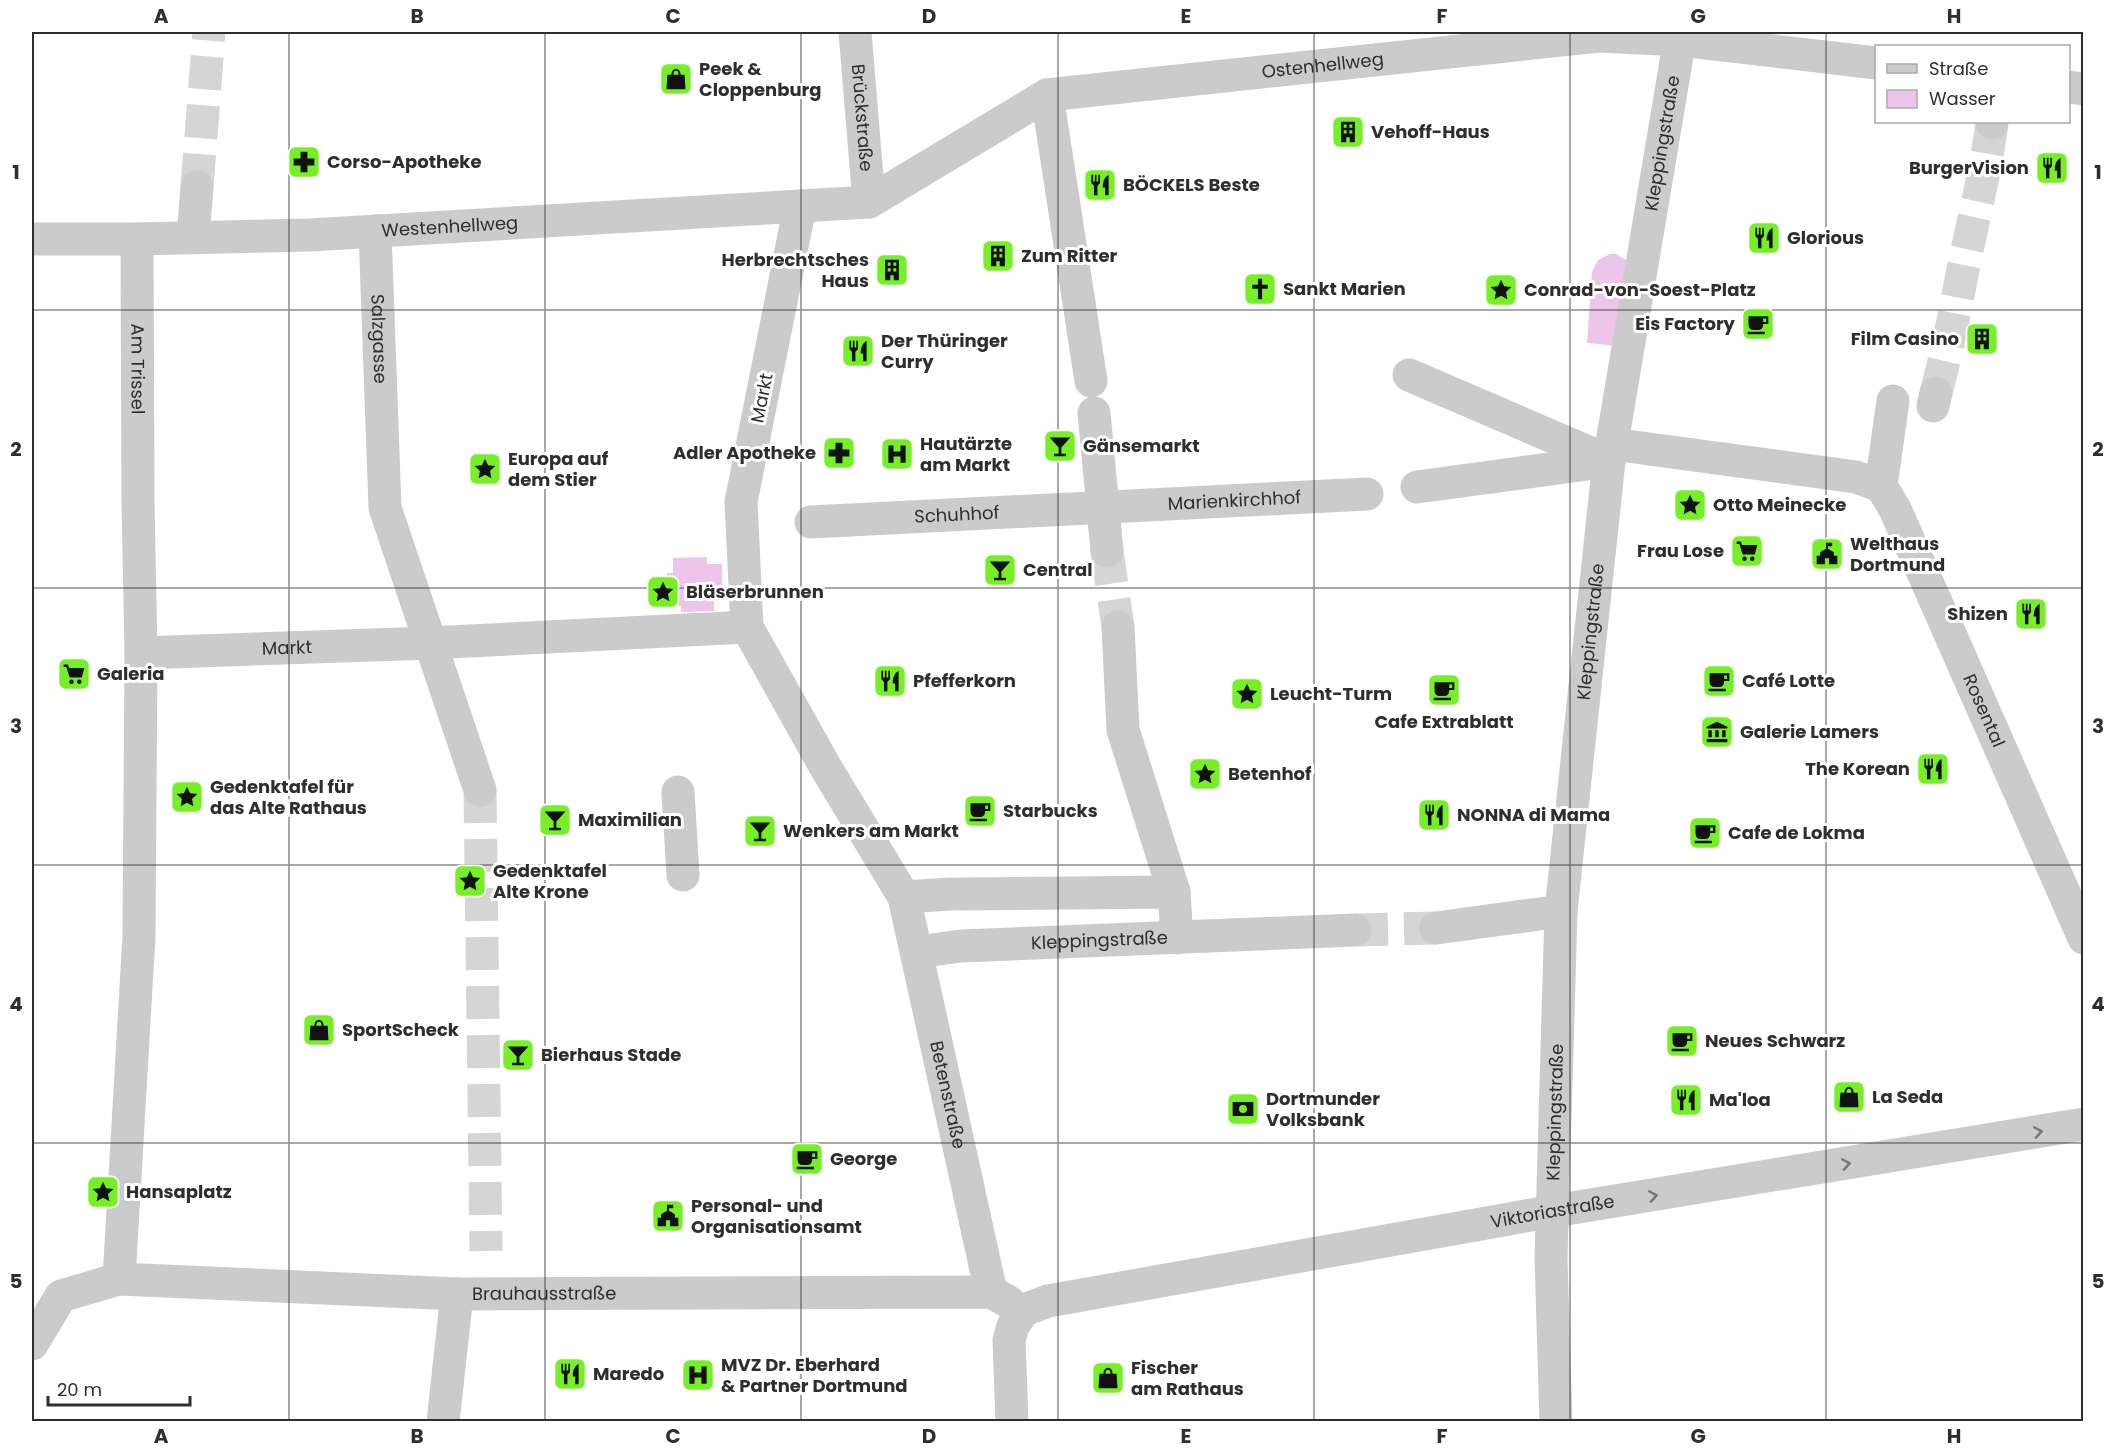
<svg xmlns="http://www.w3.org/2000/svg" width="2115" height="1453" font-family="Poppins,sans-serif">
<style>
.water{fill:#edc5eb}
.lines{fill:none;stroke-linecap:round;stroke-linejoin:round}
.minor-tunnel{stroke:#d5d5d5;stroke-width:33;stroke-dasharray:33 16;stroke-linecap:butt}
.minor{stroke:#cbcbcb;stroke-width:33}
.oneway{stroke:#757575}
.grid{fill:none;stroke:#2e2e2e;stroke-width:1.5;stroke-opacity:0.55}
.labels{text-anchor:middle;stroke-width:6;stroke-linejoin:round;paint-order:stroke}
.street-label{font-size:18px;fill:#2e2e2e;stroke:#fff}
.poi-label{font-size:18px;font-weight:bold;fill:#2e2e2e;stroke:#fff;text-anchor:start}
.neatline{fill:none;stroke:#2e2e2e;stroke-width:2}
.grid-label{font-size:20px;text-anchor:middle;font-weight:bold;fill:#2e2e2e}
</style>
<rect width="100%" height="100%" fill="#fff"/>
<!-- water -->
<path class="water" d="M1610,254H1616L1628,261V347L1587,343L1592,272L1598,260Z
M707,557V564H722V598H714V611L681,612V606H668L667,573H673V558Z"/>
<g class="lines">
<!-- minor-tunnel -->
<path class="minor-tunnel" d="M197,187L209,32
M1936,393C1946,355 1954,318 1961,280C1971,227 1985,177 1992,123
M1107,551L1118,627
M480,790L486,1251
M1355,930L1436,928"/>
<!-- minor -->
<g class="minor">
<path id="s1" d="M855,32L869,202"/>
<path d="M2068,87L2084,89"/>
<path d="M1047,95L1091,381"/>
<path d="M1992,123V122"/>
<path id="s2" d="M800,206L741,502L747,627L826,768L904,897L991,1292"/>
<path id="s3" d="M375,231L385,508L480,790"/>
<path d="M193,237L197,187"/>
<path id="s4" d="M32,239H137L310,235L869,202L1047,95L1599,36L1680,40L1876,63"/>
<path id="s5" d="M137,239L138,502L141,653L431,643L747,627"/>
<path d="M1409,375L1609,461"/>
<path d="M1933,406L1936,393"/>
<path d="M1094,413L1107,551"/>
<path id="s6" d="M1612,444L1856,477L1881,486L1895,509L2084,938"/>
<path d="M1881,486L1893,401"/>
<path d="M1417,487L1609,461"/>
<path id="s7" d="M811,522L1367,494"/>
<path d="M1118,627L1123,730L1174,892L1177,938"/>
<path d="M678,792L683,875"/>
<path d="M958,894L1174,892"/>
<path d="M904,897L951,894"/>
<path d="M1436,928L1561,911"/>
<path id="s8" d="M917,952L961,946L1355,930"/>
<path d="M119,1279L139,936L141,653"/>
<path id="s9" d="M1024,1310L1048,1301L1554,1211L2084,1124"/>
<path id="s10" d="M32,1344L61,1296L119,1279L457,1294L991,1292L1009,1302"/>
<path d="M443,1422L457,1294"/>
<path d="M1012,1422L1009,1340L1013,1326L1024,1310"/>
<path id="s11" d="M1556,1422L1551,1258L1561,911L1609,461L1681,32"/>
</g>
</g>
<!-- one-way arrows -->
<defs><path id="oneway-chevron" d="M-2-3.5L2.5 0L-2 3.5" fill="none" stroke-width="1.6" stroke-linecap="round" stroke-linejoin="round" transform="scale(1.5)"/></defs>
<g class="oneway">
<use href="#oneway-chevron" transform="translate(2038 1132) rotate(-9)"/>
<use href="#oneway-chevron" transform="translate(1846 1164) rotate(-9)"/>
<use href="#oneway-chevron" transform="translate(1653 1196) rotate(-9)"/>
</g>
<!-- grid -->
<path class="grid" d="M289,32V1422M545,32V1422M801,32V1422M1058,32V1422M1314,32V1422M1570,32V1422M1826,32V1422M32,310H2084M32,588H2084M32,865H2084M32,1143H2084"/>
<!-- icons -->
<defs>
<g id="shop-square" transform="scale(1.725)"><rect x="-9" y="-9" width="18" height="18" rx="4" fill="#77ef26" stroke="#fff"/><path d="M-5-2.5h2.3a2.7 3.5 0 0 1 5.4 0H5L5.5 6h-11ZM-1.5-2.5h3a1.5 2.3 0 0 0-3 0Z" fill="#111"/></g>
<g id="building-square" transform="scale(1.725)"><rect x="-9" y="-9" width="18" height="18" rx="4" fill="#77ef26" stroke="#fff"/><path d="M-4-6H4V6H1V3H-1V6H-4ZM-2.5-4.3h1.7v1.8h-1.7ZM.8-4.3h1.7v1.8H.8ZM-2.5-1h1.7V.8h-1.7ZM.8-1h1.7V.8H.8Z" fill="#111"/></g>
<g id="pharmacy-square" transform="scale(1.725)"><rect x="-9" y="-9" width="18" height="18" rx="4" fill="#77ef26" stroke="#fff"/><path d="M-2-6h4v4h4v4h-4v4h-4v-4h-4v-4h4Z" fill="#111"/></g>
<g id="restaurant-square" transform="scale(1.725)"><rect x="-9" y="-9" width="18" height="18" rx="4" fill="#77ef26" stroke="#fff"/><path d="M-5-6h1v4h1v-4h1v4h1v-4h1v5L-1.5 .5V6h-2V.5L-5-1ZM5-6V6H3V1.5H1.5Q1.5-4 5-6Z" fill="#111"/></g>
<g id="church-square" transform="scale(1.725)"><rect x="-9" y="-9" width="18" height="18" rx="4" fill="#77ef26" stroke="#fff"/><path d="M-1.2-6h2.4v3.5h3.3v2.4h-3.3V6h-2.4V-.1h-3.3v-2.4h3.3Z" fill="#111"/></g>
<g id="sight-square" transform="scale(1.725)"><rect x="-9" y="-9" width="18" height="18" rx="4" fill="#77ef26" stroke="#fff"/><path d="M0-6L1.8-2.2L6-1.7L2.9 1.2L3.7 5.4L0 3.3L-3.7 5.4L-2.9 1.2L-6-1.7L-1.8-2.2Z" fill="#111"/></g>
<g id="cafe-square" transform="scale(1.725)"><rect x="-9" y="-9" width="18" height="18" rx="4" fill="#77ef26" stroke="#fff"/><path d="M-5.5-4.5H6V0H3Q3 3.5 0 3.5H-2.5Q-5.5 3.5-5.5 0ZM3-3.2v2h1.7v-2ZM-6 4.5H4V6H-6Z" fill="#111"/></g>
<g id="bar-square" transform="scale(1.725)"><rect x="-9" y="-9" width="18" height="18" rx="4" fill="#77ef26" stroke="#fff"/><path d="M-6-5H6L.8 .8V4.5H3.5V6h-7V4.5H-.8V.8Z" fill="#111"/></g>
<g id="hospital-square" transform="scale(1.725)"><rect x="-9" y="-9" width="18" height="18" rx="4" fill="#77ef26" stroke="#fff"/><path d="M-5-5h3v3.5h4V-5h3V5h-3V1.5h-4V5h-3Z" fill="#111"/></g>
<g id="supermarket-square" transform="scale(1.725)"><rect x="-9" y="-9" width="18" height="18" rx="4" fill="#77ef26" stroke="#fff"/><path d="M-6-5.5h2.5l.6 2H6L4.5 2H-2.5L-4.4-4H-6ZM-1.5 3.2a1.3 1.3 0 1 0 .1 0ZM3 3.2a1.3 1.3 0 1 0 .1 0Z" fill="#111"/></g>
<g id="civic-square" transform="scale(1.725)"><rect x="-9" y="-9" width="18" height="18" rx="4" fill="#77ef26" stroke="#fff"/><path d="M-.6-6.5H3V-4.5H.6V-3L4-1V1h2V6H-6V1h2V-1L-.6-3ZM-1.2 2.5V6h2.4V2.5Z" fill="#111"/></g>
<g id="museum-square" transform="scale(1.725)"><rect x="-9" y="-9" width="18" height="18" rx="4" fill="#77ef26" stroke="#fff"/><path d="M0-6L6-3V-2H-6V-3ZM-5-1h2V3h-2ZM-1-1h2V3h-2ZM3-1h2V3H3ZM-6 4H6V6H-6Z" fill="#111"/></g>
<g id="bank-square" transform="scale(1.725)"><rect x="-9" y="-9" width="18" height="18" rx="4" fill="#77ef26" stroke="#fff"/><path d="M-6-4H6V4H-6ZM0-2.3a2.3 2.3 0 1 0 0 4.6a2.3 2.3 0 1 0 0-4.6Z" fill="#111"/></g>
</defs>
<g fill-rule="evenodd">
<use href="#shop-square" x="676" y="79"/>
<use href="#building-square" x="1348" y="132"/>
<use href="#pharmacy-square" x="304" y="162"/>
<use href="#restaurant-square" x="2052" y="168"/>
<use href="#restaurant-square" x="1100" y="185"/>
<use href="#restaurant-square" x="1764" y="238"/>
<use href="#building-square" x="998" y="256"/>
<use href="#building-square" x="892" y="270"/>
<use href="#church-square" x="1260" y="289"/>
<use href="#sight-square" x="1501" y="290"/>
<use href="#cafe-square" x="1758" y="324"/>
<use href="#building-square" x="1982" y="339"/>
<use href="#restaurant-square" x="858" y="351"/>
<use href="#bar-square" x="1060" y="446"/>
<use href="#pharmacy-square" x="839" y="453"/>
<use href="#hospital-square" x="897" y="454"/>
<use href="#sight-square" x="485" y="469"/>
<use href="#sight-square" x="1690" y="505"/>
<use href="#supermarket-square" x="1747" y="551"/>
<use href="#civic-square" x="1827" y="554"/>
<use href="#bar-square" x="1000" y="570"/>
<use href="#sight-square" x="663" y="592"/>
<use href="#restaurant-square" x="2031" y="614"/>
<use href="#supermarket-square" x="74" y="674"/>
<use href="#restaurant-square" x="890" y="681"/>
<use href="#cafe-square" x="1719" y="681"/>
<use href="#cafe-square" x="1444" y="690"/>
<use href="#sight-square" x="1247" y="694"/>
<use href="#museum-square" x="1717" y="732"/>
<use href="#restaurant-square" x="1933" y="769"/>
<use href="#sight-square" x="1205" y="774"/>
<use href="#sight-square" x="187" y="797"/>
<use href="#cafe-square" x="980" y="811"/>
<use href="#restaurant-square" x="1434" y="815"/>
<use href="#bar-square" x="555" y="820"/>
<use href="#bar-square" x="760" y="831"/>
<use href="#cafe-square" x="1705" y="833"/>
<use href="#sight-square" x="470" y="881"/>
<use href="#shop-square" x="319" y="1030"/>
<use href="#cafe-square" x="1682" y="1041"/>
<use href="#bar-square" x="518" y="1055"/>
<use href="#shop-square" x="1849" y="1097"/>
<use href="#restaurant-square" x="1686" y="1100"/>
<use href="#bank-square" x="1243" y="1109"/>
<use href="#cafe-square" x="807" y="1159"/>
<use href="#sight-square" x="103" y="1192"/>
<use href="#civic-square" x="668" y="1216"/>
<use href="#restaurant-square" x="570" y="1374"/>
<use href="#hospital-square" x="698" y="1375"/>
<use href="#shop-square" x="1108" y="1378"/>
</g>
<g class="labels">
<!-- street labels -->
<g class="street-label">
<text dy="6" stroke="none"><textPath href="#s4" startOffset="1323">Ostenhellweg</textPath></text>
<text dy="6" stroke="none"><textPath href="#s1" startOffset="86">Brückstraße</textPath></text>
<text dy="6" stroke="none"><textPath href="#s11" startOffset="1286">Kleppingstraße</textPath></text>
<text dy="6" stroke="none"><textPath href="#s4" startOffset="418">Westenhellweg</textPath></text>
<text dy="6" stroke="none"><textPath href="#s3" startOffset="108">Salzgasse</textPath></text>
<text dy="6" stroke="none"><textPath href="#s5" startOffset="130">Am Trissel</textPath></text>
<text transform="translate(762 398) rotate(-79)" y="6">Markt</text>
<text dy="6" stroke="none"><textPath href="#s7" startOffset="424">Marienkirchhof</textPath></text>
<text dy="6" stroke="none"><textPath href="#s7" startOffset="146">Schuhhof</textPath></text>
<text dy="6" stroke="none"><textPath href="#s11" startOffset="792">Kleppingstraße</textPath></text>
<text dy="6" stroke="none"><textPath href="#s5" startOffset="560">Markt</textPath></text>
<text dy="6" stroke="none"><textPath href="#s6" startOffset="520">Rosental</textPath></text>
<text dy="6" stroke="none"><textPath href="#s8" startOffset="183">Kleppingstraße</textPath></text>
<text dy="6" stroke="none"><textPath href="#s2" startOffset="942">Betenstraße</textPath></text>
<text dy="6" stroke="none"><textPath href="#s11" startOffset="310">Kleppingstraße</textPath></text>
<text dy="6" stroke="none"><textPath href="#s9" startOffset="538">Viktoriastraße</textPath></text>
<text dy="6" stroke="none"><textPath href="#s10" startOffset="542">Brauhausstraße</textPath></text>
</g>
<!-- poi labels -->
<g class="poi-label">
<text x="699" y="75">Peek &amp;<tspan x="699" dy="21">Cloppenburg</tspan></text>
<text x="1371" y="138">Vehoff-Haus</text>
<text x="327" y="168">Corso-Apotheke</text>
<text x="2029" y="174" text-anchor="end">BurgerVision</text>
<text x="1123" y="191">BÖCKELS Beste</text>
<text x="1787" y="244">Glorious</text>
<text x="1021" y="262">Zum Ritter</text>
<text x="869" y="266" text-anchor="end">Herbrechtsches<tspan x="869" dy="21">Haus</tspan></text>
<text x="1283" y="295">Sankt Marien</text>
<text x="1524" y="296">Conrad-von-Soest-Platz</text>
<text x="1735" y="330" text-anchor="end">Eis Factory</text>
<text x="1959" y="345" text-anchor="end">Film Casino</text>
<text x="881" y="347">Der Thüringer<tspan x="881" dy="21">Curry</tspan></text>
<text x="920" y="450">Hautärzte<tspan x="920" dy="21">am Markt</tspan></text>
<text x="1083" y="452">Gänsemarkt</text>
<text x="816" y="459" text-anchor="end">Adler Apotheke</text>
<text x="508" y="465">Europa auf<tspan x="508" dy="21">dem Stier</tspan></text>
<text x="1713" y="511">Otto Meinecke</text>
<text x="1850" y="550">Welthaus<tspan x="1850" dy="21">Dortmund</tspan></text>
<text x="1724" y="557" text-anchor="end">Frau Lose</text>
<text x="1023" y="576">Central</text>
<text x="686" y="598">Bläserbrunnen</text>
<text x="2008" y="620" text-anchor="end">Shizen</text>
<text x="97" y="680">Galeria</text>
<text x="913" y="687">Pfefferkorn</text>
<text x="1742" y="687">Café Lotte</text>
<text x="1270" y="700">Leucht-Turm</text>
<text x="1444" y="728" text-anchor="middle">Cafe Extrablatt</text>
<text x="1740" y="738">Galerie Lamers</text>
<text x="1910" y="775" text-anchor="end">The Korean</text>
<text x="1228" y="780">Betenhof</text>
<text x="210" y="793">Gedenktafel für<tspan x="210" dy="21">das Alte Rathaus</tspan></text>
<text x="1003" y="817">Starbucks</text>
<text x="1457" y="821">NONNA di Mama</text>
<text x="578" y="826">Maximilian</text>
<text x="783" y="837">Wenkers am Markt</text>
<text x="1728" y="839">Cafe de Lokma</text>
<text x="493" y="877">Gedenktafel<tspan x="493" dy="21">Alte Krone</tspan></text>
<text x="342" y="1036">SportScheck</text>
<text x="1705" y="1047">Neues Schwarz</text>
<text x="541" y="1061">Bierhaus Stade</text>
<text x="1872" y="1103">La Seda</text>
<text x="1266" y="1105">Dortmunder<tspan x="1266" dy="21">Volksbank</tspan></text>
<text x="1709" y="1106">Ma'loa</text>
<text x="830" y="1165">George</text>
<text x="126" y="1198">Hansaplatz</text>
<text x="691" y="1212">Personal- und<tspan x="691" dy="21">Organisationsamt</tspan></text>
<text x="721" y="1371">MVZ Dr. Eberhard<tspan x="721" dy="21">&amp; Partner Dortmund</tspan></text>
<text x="1131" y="1374">Fischer<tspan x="1131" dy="21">am Rathaus</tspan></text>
<text x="593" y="1380">Maredo</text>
</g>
</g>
<!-- border -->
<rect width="2115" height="1453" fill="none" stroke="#ffffff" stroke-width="66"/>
<!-- legend -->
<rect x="1875" y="45" width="195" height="78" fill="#ffffff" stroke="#ababab" stroke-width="1.5"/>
<rect x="1887" y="64" width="30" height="9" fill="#cbcbcb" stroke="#ababab" stroke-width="1.5"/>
<text x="1929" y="75" font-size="18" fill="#2e2e2e">Straße</text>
<rect x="1887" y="90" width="30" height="18" fill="#edc5eb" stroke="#ababab" stroke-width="1.5"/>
<text x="1929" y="105" font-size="18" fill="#2e2e2e">Wasser</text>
<!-- scale -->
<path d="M48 1396v9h142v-9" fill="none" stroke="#2e2e2e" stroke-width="3"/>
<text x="57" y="1396" font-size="18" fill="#2e2e2e" stroke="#ffffff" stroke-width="4.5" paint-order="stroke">20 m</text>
<rect x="33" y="33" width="2049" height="1387" class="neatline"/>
<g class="grid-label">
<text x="161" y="23">A</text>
<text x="417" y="23">B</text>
<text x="673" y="23">C</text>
<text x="929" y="23">D</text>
<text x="1186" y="23">E</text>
<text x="1442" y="23">F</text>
<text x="1698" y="23">G</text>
<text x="1954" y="23">H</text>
<text x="16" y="179">1</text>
<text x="2098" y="179">1</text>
<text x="16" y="456">2</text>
<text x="2098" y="456">2</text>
<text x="16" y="733">3</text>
<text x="2098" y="733">3</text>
<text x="16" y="1011">4</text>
<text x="2098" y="1011">4</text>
<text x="16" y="1288">5</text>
<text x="2098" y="1288">5</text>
<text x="161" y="1443">A</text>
<text x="417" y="1443">B</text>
<text x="673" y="1443">C</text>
<text x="929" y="1443">D</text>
<text x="1186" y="1443">E</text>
<text x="1442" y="1443">F</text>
<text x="1698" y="1443">G</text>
<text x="1954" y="1443">H</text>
</g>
</svg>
